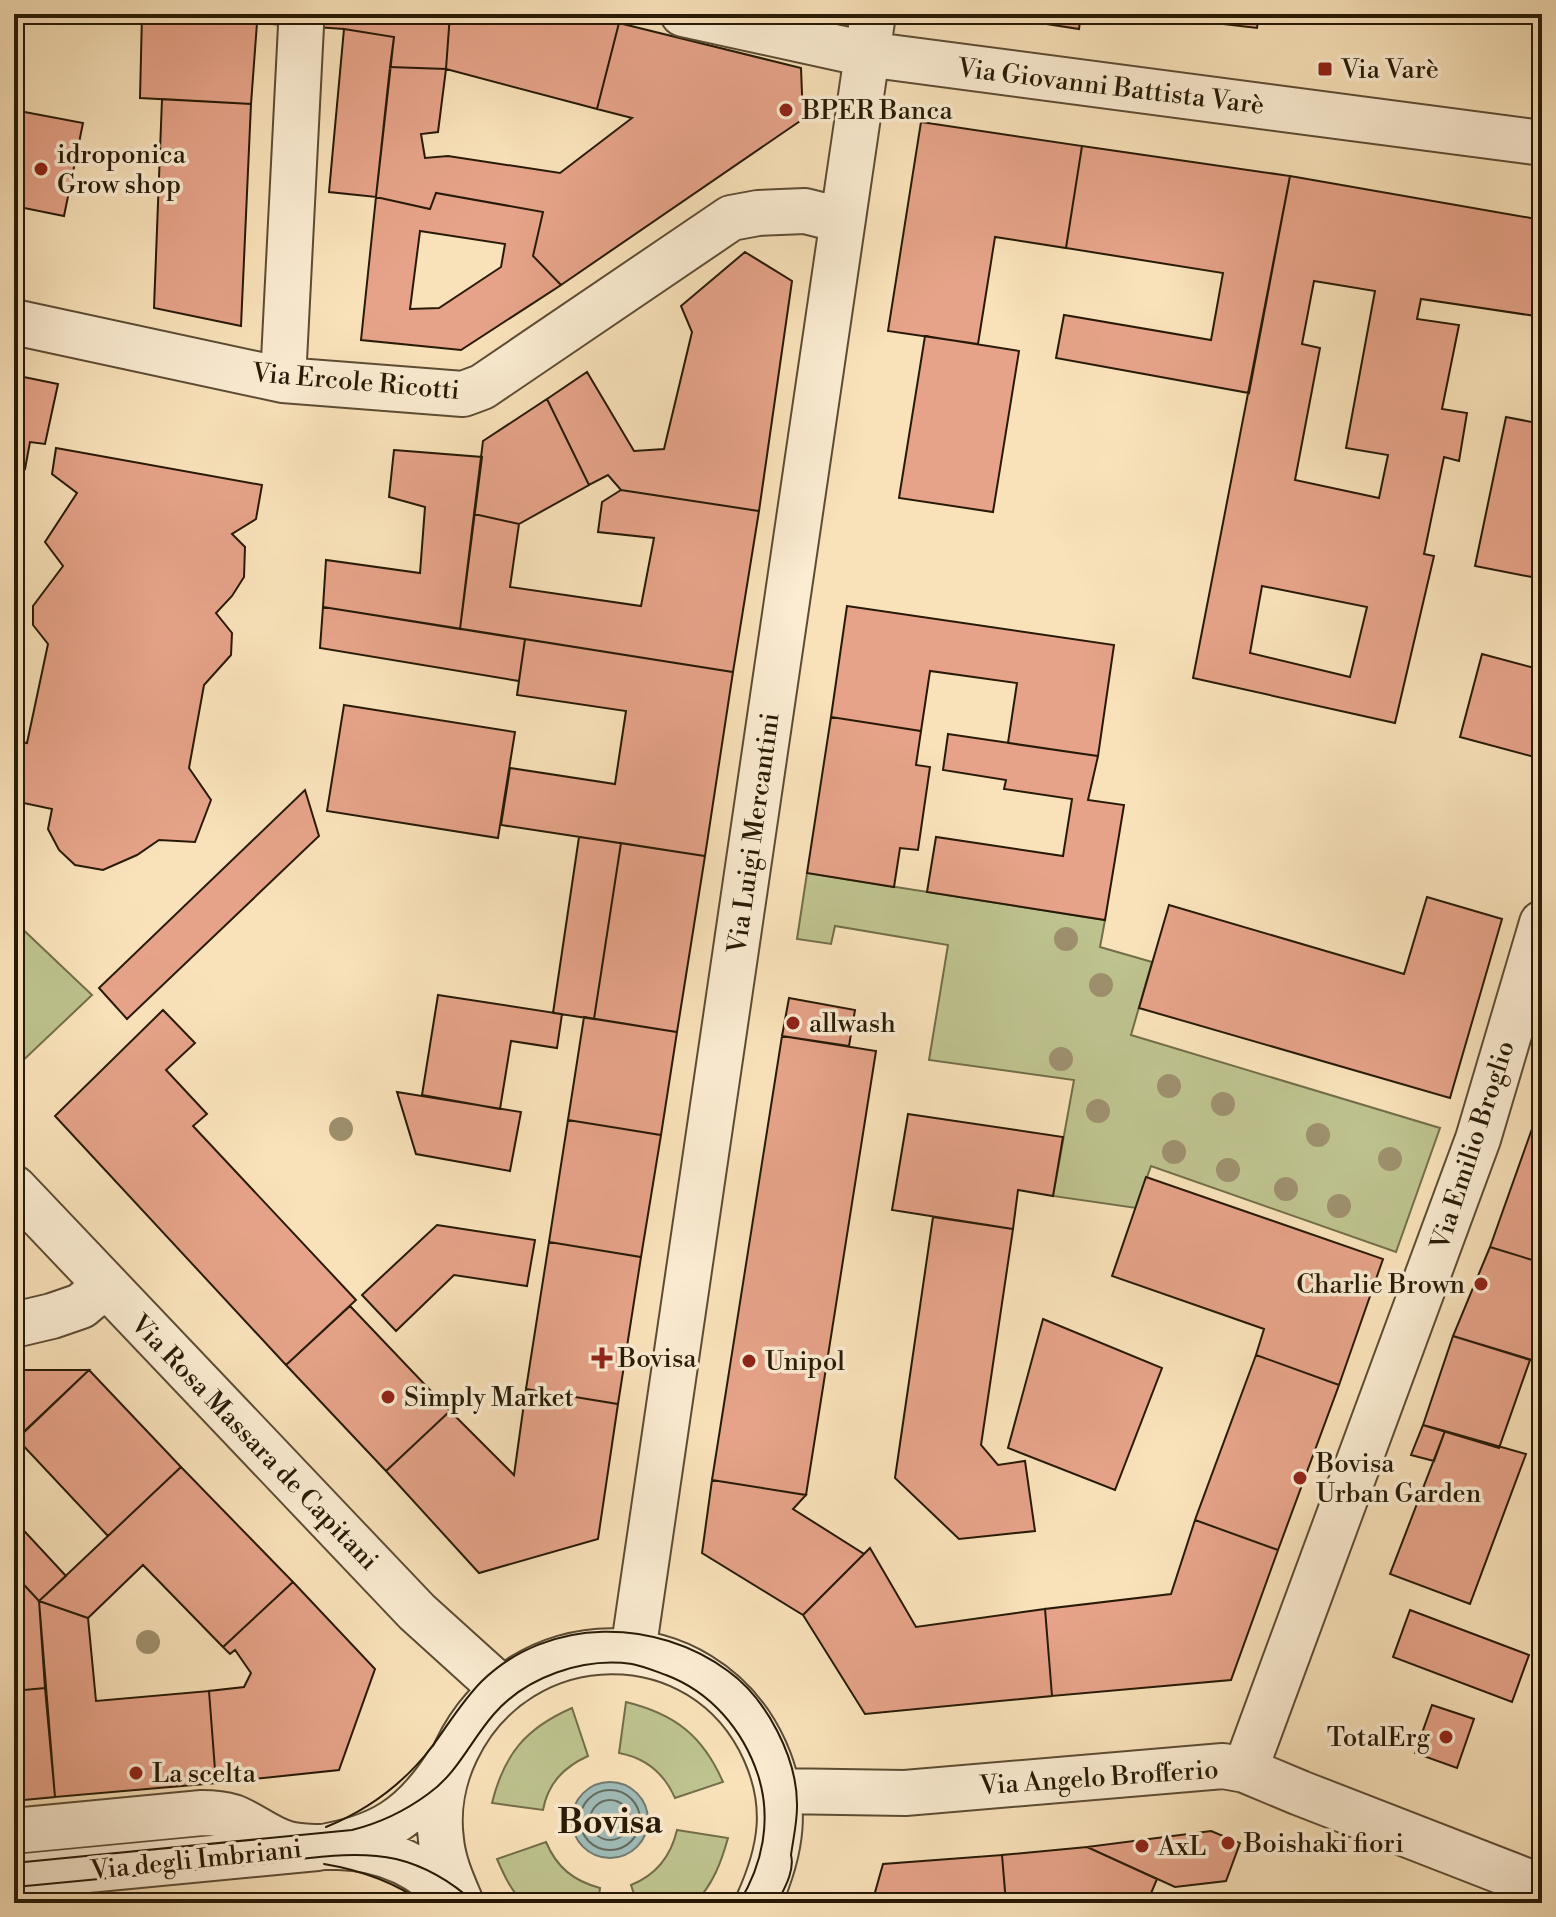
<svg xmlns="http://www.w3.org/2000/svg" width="1556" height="1917" font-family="'Libre Bodoni',serif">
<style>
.green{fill:#bec38f;stroke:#726e4a;stroke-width:2}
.water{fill:#a0bcb8;stroke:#707b71;stroke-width:2}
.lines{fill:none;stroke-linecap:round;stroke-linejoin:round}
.shore{stroke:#646b5f;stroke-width:2}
.building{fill:#e6a389;stroke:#271a06;stroke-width:2;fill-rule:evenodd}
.minor-casing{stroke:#5c4c33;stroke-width:48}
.minor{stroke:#fbecd2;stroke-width:44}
.tram{stroke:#271a06;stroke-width:2}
.tree{fill:#9e906e}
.poi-dot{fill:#8f2418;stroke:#fbecd2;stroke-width:3}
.labels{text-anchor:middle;stroke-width:7;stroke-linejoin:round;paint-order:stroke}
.poi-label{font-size:26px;fill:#271a06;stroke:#fbecd2;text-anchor:start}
.street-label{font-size:26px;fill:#271a06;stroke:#fbecd2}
.district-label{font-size:34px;font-weight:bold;fill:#271a06;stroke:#fbecd2}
</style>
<rect width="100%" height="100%" fill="#f9e2ba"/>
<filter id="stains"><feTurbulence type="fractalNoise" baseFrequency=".0025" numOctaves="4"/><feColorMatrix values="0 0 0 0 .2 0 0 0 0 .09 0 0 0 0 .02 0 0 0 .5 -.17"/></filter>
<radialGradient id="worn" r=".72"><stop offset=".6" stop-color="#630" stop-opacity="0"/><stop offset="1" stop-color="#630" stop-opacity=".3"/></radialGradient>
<!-- green -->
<path class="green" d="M807,873L1105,920L1100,947L1152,962L1131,1035L1440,1128L1396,1252L1151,1166L1136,1208L1053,1196L1074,1080L929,1060L948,945L835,926L831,944L797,939Z
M14,921L92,995L14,1069Z
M626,1702C675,1714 703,1736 723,1782L675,1798C664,1773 646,1758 619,1753Z
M572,1708L588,1756C564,1767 548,1783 543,1810L492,1803C504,1754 526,1728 572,1708Z
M677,1830L728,1838C721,1863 713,1884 695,1903H637L631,1885C656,1875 671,1856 677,1830Z
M546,1842C557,1868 574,1881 600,1888L598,1903H524C511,1891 504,1875 497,1859Z"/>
<!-- water -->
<path class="water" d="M572 1820a38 38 0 1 1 76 0a38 38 0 1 1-76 0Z"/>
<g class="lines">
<!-- shore -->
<path class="shore" d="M580 1820a30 30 0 1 1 60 0a30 30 0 1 1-60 0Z
M590 1820a20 20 0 1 1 40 0a20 20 0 1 1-40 0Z"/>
</g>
<!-- building -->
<path class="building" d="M142,14H450L446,69L390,67L394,37L344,29L257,23L251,104L140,98Z
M450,14H581L619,23L597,109L446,69Z
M983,14H1081L1079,29Z
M1171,14H1259L1257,28L1170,18Z
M619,23L801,68L803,119L561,285L533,256L543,212L436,193L430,209L376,197L390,67L446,69L438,132L421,134L425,158L448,156L560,173L632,118L597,109Z
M344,29L394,37L376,197L329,192Z
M162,99L251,104L241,326L154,308Z
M14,110L83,123L64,216L14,206Z
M921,122L1082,146L1066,248L995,237L978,344L888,331Z
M1082,146L1290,176L1249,393L1056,358L1064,315L1211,340L1223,273L1066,248Z
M1290,176L1542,220V317L1421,299L1417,319L1459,325L1442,409L1467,413L1459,461L1444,457L1424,554L1434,556L1395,723L1193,678ZM1314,281L1375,291L1346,448L1388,455L1379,498L1295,480L1320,348L1302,344ZM1262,586L1367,607L1350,677L1250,653Z
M436,193L543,212L533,256L561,285L461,350L361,340L376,197L430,209ZM420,231L505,244L501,267L439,308L410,309Z
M745,252L792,281L759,511L621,490L608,475L589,485L547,399L587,372L634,451L664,449L692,332L681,306Z
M925,336L1019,351L993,512L899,498Z
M14,375L58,384L45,444L30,442L25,469L14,467Z
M547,399L589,485L519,524L474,514L483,441Z
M1506,417L1542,424V579L1475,566Z
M56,448L262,485L256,519L232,534L245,547L244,577L232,596L216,613L232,633L231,655L204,685L189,768L211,800L195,842L159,840L137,855L103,870L75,865L59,850L48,829L52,809L14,801V741L27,743L48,644L33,625V606L63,566L45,542L77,493L52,474Z
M394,450L482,457L460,629L323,607L326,560L420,573L425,507L389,497Z
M621,490L759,511L733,672L460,629L474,514L519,524L510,587L641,606L654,538L598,532L602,502Z
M847,606L1114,645L1098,756L1008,743L1017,683L930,671L921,731L831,717Z
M323,607L525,639L519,681L320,648Z
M525,639L733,672L705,856L501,825L510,768L615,784L626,711L517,695Z
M1482,654L1542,670V759L1460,737Z
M344,705L515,732L498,838L327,811Z
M831,717L921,731L916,765L930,767L918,850L900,848L894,887L807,873Z
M948,734L1098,756L1088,800L1124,805L1105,920L927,892L936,837L1063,856L1072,799L1004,789L1006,780L943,770Z
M305,790L319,836L127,1019L99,988Z
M579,837L621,843L594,1019L553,1013Z
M621,843L705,856L677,1032L594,1019Z
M1427,897L1502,919L1450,1098L1139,1008L1169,905L1404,974Z
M438,995L562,1014L557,1048L511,1041L500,1109L422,1095Z
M789,998L855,1010L849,1046L782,1036Z
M163,1010L195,1043L166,1070L207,1114L193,1126L356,1300L286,1365L55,1116Z
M584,1017L677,1032L661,1135L568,1120Z
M782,1036L876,1051L806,1495L712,1480Z
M397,1092L521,1112L510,1171L416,1154Z
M1538,1112L1542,1114V1263L1490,1247Z
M908,1114L1063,1137L1053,1196L1018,1190L1013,1229L892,1210Z
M568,1120L661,1135L641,1257L549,1242Z
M1146,1177L1383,1259L1339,1385L1256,1355L1264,1329L1112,1276Z
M933,1217L1013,1229L981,1445L998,1465L1025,1461L1035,1531L959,1539L895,1478Z
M437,1225L535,1240L527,1286L454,1275L396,1331L362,1295Z
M549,1242L641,1257L618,1404L526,1389Z
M1490,1247L1542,1263V1363L1453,1336Z
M350,1306L450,1411L386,1471L286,1365Z
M1043,1319L1162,1368L1115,1490L1008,1448Z
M1453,1336L1530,1360L1499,1448L1423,1425Z
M1256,1355L1339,1385L1278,1550L1195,1520Z
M14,1370H89L14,1441Z
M89,1370L181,1467L108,1536L17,1439Z
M526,1389L618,1404L598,1539L479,1573L386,1471L450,1411L514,1475Z
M1423,1425L1445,1431L1434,1461L1411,1455Z
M1445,1431L1526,1454L1470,1604L1390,1574Z
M181,1467L293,1582L223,1647L143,1565L88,1618L39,1601Z
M712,1480L806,1495L793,1509L864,1554L803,1615L702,1553Z
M14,1520L66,1576L39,1601L14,1574Z
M1195,1520L1278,1550L1231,1680L1052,1696L1045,1609L1171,1594Z
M870,1548L916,1627L1045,1609L1052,1696L865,1714L803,1615Z
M14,1574L39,1601L45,1688L14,1691Z
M293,1582L375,1669L339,1770L216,1783L209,1691L244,1687L251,1673L235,1650L230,1654L223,1647Z
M39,1601L88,1618L96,1701L209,1691L216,1783L55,1797Z
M1410,1610L1529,1655L1512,1702L1393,1657Z
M45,1688L55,1797L14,1801V1691Z
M1432,1705L1474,1719L1457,1768L1415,1753Z
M1211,1831L1240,1843L1226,1881L1175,1887L1087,1847Z
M1087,1847L1157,1879L1147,1903H1006L1002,1855Z
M1002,1855L1006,1903H872L883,1864Z"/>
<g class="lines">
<!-- minor casing -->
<g class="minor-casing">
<path id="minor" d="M683,14L866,54L1542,143
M14,322L283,380L463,394L482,387L731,218L758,213L805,211L841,220
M283,380L301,26
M14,1188L417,1612L502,1689
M14,1325L52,1316L81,1306L106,1285
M633,1652L873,14
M1245,1770L1478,1139L1542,923
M778,1791L905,1793L1223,1766L1245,1770L1300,1793L1542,1887
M14,1831L202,1813C212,1813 223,1814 233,1817C252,1824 268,1839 288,1844C305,1848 321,1847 338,1847C386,1848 425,1867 457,1903
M14,1877L317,1848C380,1838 413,1818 448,1763
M461,1903C452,1882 443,1862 441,1840C437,1810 443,1778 456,1751C518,1620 704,1616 765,1751C789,1805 782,1850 758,1903"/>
</g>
<!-- minor -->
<use href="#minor" class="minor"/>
<!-- tram -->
<path class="tram" d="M326,1827C368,1810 403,1784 431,1748C448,1725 462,1701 482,1681C549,1616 656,1618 728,1671C767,1699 798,1759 797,1807C797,1823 793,1840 791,1855C795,1871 784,1889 777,1903
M14,1863L352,1830C380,1823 405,1811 428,1794C457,1774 471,1740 494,1714C526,1677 583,1657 632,1664C643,1666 655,1671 666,1675C711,1692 743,1730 758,1775C772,1819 763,1864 739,1903
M324,1864C360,1870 394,1882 424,1903
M14,1887C95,1880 176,1872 256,1864C302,1860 351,1849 396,1859C425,1866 453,1883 475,1903"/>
</g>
<!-- trees -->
<g class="tree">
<circle cx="1066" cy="939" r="12"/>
<circle cx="1101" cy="985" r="12"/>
<circle cx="1061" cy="1059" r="12"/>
<circle cx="1169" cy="1086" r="12"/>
<circle cx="1223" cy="1104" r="12"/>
<circle cx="1098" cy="1111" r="12"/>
<circle cx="341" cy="1129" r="12"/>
<circle cx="1318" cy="1135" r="12"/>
<circle cx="1174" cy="1152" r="12"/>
<circle cx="1390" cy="1159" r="12"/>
<circle cx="1228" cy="1170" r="12"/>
<circle cx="1286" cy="1189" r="12"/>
<circle cx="1339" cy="1206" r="12"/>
<circle cx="148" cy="1642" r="12"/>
</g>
<!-- markers -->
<g class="poi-dot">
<rect x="1317" y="61" width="16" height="16" rx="4"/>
<circle cx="786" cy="110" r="8"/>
<circle cx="41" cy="169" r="8"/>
<circle cx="793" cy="1023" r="8"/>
<circle cx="1481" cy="1284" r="8"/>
<path d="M598 1346h8v8h8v8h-8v8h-8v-8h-8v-8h8z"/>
<circle cx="749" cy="1361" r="8"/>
<circle cx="388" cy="1397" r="8"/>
<circle cx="1300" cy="1478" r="8"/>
<circle cx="1446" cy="1737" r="8"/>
<circle cx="136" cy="1773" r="8"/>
<circle cx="1228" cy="1843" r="8"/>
<circle cx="1142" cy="1846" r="8"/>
</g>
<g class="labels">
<!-- poi labels -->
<g class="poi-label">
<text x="1341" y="78">Via Varè</text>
<text x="802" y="119">BPER Banca</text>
<text x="57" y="163">idroponica<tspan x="57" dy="30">Grow shop</tspan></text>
<text x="809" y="1032">allwash</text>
<text x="1465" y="1293" text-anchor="end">Charlie Brown</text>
<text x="618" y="1367">Bovisa</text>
<text x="765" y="1370">Unipol</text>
<text x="404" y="1406">Simply Market</text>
<text x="1316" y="1472">Bovisa<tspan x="1316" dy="30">Urban Garden</tspan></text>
<text x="1430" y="1746" text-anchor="end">TotalErg</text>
<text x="152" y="1782">La scelta</text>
<text x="1244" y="1852">Boishaki fiori</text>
<text x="1158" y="1855">AxL</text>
</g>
<!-- street labels -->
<g class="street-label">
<text transform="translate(1111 86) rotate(7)" y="9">Via Giovanni Battista Varè</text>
<text transform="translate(356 381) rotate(5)" y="9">Via Ercole Ricotti</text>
<text transform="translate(753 833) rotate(-82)" y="9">Via Luigi Mercantini</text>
<text transform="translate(1472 1145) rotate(-72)" y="9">Via Emilio Broglio</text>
<text transform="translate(255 1442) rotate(46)" y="9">Via Rosa Massara de Capitani</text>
<text transform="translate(1099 1777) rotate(-4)" y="9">Via Angelo Brofferio</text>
<text transform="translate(196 1859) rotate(-6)" y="9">Via degli Imbriani</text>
</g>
<!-- district labels -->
<g class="district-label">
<text x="610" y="1833">Bovisa</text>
</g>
</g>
<!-- margin -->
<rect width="1556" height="1917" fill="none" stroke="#f9e2ba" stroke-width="48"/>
<rect x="16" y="16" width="1524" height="1885" fill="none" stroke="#271a06" stroke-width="4"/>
<rect x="24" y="24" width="1508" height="1869" fill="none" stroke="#271a06" stroke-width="2"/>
<rect width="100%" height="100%" filter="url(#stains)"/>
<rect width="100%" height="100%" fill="url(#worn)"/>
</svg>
